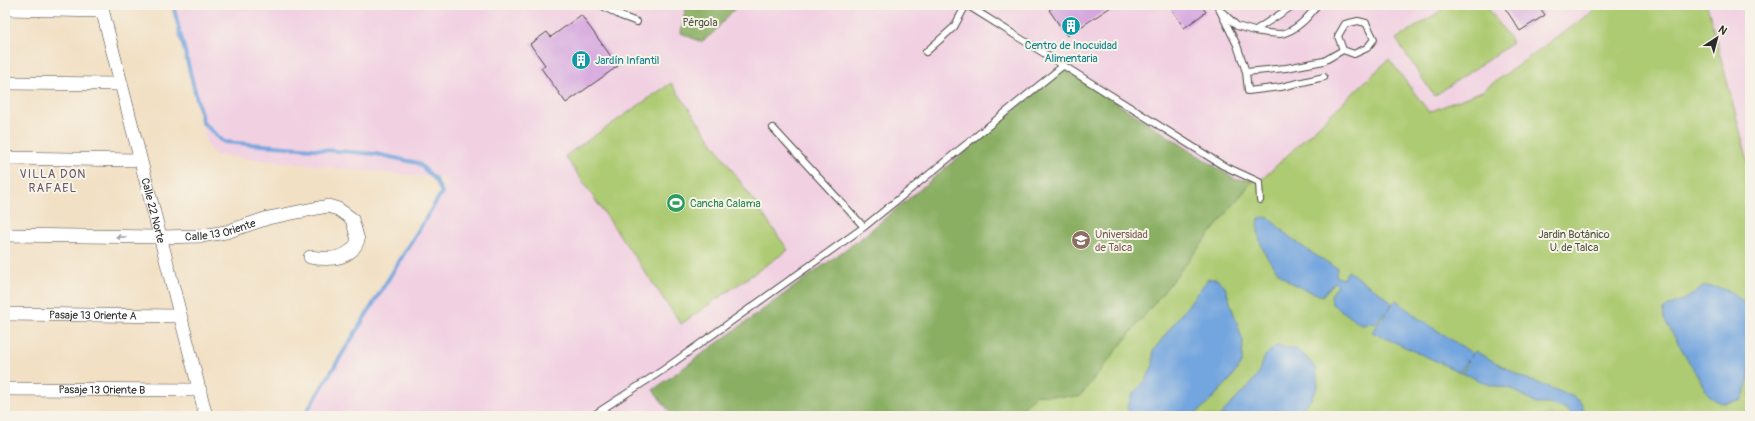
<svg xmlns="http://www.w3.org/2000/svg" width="1755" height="421" font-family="Pangolin,sans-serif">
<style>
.built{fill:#f1d0e2}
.green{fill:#adcb72;stroke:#6c7b4e}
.forest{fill:#8aaf64;stroke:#5a6d48}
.water{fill:#73a5de;stroke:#4f6884}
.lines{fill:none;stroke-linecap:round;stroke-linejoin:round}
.stream{stroke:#73a5de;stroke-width:4}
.building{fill:#d5a6df}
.service-casing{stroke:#494642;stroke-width:8}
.minor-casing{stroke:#494642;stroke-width:14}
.service{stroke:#fff;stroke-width:6}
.minor{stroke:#fff;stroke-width:13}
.oneway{fill:#a0a0a0}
.labels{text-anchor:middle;stroke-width:4;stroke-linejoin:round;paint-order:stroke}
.park-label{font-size:11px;fill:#4c533d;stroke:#f7f3e8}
.culture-label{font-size:11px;fill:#0d838f;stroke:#f7f3e8}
.leisure-label{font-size:11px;fill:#27864d;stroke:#f7f3e8;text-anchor:start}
.street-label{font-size:11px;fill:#2b2b2b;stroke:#f7f3e8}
.education-label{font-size:11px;fill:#785e54;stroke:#f7f3e8;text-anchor:start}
.neighbourhood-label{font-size:12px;letter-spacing:1px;fill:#66566a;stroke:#f7f3e8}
</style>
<rect width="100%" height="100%" fill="#f7f3e8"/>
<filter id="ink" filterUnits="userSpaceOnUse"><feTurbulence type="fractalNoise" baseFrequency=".025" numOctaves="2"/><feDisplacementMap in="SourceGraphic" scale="8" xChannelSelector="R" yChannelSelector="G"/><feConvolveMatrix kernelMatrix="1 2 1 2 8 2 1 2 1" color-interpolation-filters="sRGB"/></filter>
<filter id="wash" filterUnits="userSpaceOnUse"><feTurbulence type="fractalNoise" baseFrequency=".012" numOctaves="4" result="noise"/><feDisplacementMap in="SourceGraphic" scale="16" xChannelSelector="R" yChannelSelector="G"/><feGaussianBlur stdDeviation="0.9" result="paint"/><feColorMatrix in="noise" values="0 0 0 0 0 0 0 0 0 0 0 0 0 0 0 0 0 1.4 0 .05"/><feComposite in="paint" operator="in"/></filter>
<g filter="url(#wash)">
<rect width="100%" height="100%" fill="#f2e0c4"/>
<!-- built -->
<path class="built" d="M173,5H1750V416H304L447,183L442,177L434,178L215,155L208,147Z"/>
<!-- green -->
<path class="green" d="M1450,5H1486L1513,43L1434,96L1396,39Z
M1602,5H1707L1750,169V416H1016L1035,395L1079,396L1254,179L1259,182L1389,59L1429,112L1482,91Z
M671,83L788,250L681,324L565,156Z"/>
<!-- forest -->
<path class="forest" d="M686,5H738L712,34L701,42L681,33Z
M1064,69L1236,180L1254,179L1079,397L1035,395L1016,416H673L653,390L865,235Z"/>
<!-- water -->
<path class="water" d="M1269,217C1288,239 1311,253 1337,268L1336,276L1343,279L1348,271L1387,298L1392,303L1388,310L1396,300L1418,318L1472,353L1470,358L1475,351L1522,377L1572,396L1581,403L1586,416H1575L1564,408L1548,404H1536L1512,389L1490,385L1462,373L1468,362L1467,360L1460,372L1372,332L1386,313L1384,312L1377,322L1362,325L1332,304L1331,295L1338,285L1335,282L1322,296C1313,292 1302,289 1293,284C1272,271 1253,242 1259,218Z
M1208,279H1217L1225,287L1243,341L1242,362L1230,380L1209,402L1193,416H1131L1127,407L1133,393L1146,380L1153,365V351Z
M1704,286C1727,287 1734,293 1750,308C1750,338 1755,372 1742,399C1726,404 1720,406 1708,394L1664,319L1663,310L1668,306L1689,297Z
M1276,346L1296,349L1307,358L1316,369L1318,386L1310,401L1292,416H1219L1250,385L1260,371L1265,356Z"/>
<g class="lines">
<!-- stream -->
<path class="stream" d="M173,5L203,123L224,142L376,154L418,163L434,178L442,192L304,416"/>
</g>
<g id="blocks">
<!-- building -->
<path class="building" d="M1057,5H1114L1067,36L1049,10Z
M1169,5H1201L1206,12L1184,28Z
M1503,5H1538L1545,15L1520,31Z
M581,15L618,66L566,103L541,68L545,65L530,44L547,32L551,37Z"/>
</g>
</g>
<g filter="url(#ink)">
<use href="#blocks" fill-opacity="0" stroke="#494642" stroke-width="1"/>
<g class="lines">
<!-- service casing -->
<g class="service-casing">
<path id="service" d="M601,5L621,16L637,22
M967,5L1222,165L1259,182L1260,200
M1217,5L1237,45L1246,72L1286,68L1324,61L1343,50L1354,54L1367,48L1374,39L1366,23L1358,21L1345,24L1338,36L1343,50
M1222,12L1237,26L1254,31L1294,5
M1254,31C1262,32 1272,34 1280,34C1295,32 1309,17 1317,5
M926,52L954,27L966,5
M1246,72L1248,91L1281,87L1324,77
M773,128L864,227
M592,416L663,370L864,227L1064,65"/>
</g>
<!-- minor casing -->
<g class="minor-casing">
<g id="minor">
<path id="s1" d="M101,5L206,416"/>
<path d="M5,9L103,11"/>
<path d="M5,83L121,84"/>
<path d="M5,158L140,160"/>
<path id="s2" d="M5,235L160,237L201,236L226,232L268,218L328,206L338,209L352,219L358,240C351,260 328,260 310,257"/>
<path id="s3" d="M5,314L180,316"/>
<path id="s4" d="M5,389L200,390"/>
</g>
</g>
<!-- service -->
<use href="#service" class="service"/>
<!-- minor -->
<use href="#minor" class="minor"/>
</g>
<!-- one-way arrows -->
<defs><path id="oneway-solid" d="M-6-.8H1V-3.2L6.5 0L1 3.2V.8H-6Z"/></defs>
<use class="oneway" href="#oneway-solid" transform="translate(121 237) rotate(-179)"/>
</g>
<!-- icons -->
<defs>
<g id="building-disc" transform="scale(1)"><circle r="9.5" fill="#0f9aa8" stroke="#f7f3e8"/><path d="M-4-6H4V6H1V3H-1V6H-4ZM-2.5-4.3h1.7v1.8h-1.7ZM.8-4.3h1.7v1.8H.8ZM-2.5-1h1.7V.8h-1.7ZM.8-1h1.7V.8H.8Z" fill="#fff"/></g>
<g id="stadium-disc" transform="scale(1)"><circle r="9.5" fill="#2e9e5b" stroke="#f7f3e8"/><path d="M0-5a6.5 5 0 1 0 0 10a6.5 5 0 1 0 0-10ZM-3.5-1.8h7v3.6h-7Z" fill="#fff"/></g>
<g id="university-disc" transform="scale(1)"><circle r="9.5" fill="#8d6e63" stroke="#f7f3e8"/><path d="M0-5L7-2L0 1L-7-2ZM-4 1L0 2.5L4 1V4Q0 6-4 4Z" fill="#fff"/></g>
</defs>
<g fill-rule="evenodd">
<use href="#building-disc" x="1071" y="26"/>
<use href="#building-disc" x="581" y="60"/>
<use href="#stadium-disc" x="676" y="203"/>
<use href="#university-disc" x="1081" y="240"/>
</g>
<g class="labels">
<!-- park labels -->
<g class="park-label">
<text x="700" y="26">Pérgola</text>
<text x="1574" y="238">Jardin Botánico<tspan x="1574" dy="13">U. de Talca</tspan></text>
</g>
<!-- culture labels -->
<g class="culture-label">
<text x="1071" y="49">Centro de Inocuidad<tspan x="1071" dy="13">Alimentaria</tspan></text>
<text x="595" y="64" text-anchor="start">Jardín Infantil</text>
</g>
<!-- leisure labels -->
<g class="leisure-label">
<text x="690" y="207">Cancha Calama</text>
</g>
<!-- street labels -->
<g class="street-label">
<text dy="4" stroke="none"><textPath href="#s1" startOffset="212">Calle 22 Norte</textPath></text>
<text dy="4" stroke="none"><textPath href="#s2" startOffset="216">Calle 13 Oriente</textPath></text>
<text dy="4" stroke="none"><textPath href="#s3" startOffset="88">Pasaje 13 Oriente A</textPath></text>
<text dy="4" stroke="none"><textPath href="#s4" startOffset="97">Pasaje 13 Oriente B</textPath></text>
</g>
<!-- education labels -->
<g class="education-label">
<text x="1095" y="238">Universidad<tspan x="1095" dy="13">de Talca</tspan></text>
</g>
<!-- neighbourhood labels -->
<g class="neighbourhood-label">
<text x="53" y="178">VILLA DON<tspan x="53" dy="14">RAFAEL</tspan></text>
</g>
</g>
<!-- margin -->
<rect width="1755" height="421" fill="none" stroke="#f7f3e8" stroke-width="20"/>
<!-- north arrow -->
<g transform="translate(1717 38) rotate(36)" stroke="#f7f3e8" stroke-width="3" paint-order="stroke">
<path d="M0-3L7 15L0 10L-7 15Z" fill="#2b2b2b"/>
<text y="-6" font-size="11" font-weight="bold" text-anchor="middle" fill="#2b2b2b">N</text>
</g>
</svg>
